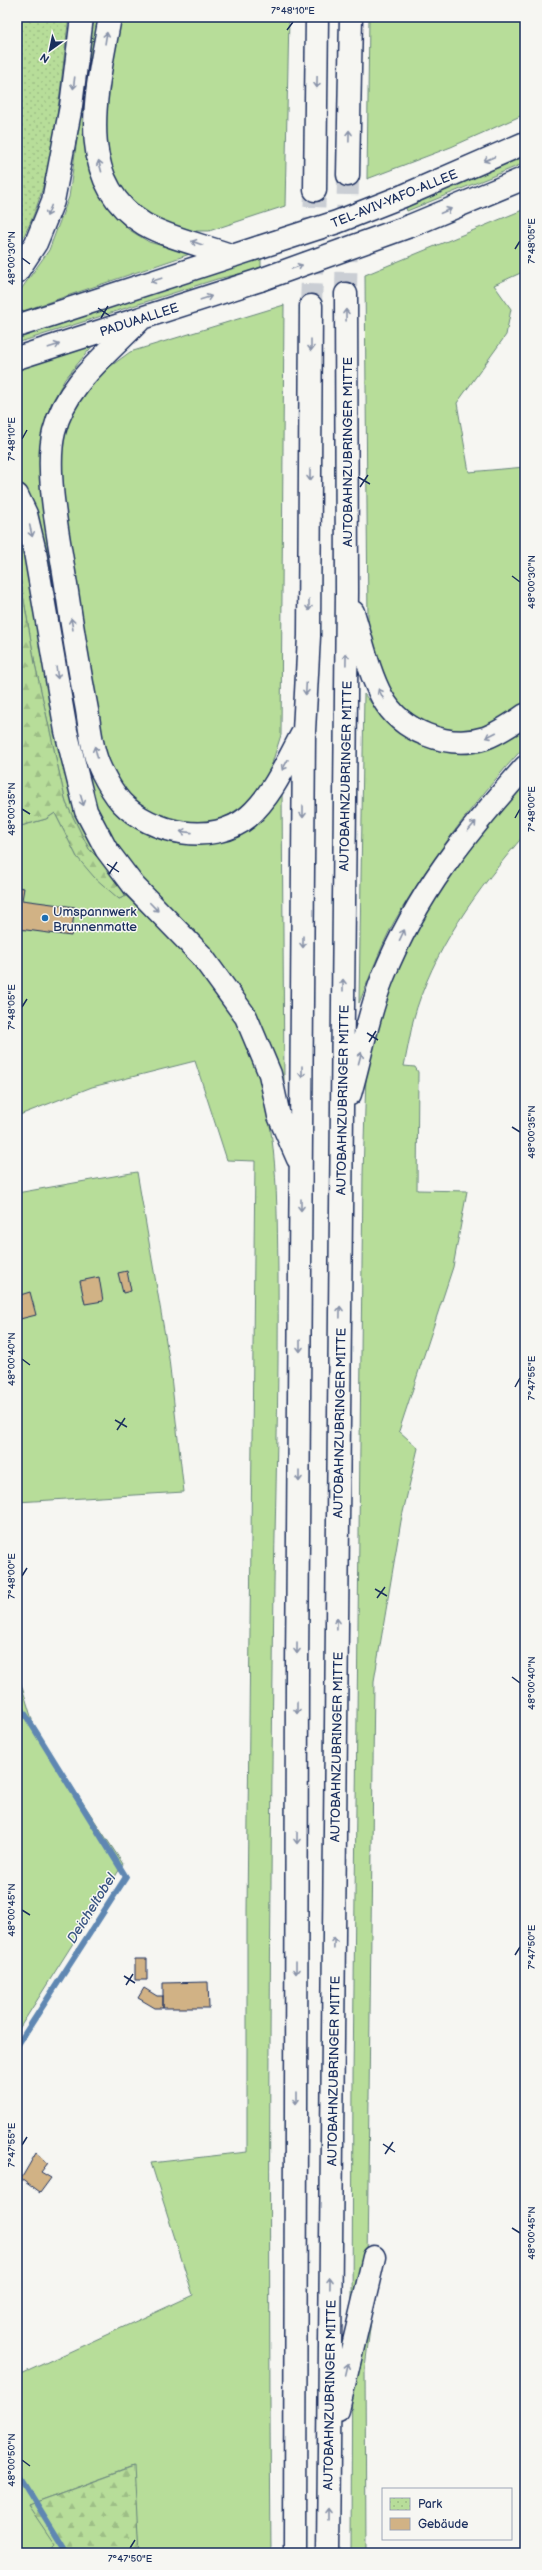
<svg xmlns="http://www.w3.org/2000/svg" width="542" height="2570" font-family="'Balsamiq Sans',sans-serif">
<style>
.green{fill:#b7dd99;stroke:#69867c}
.forest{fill:url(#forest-firs);stroke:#69867c}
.park{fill:url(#park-dots);stroke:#69867c}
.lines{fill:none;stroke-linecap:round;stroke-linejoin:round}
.stream{stroke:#5f87b2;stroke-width:6}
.building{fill:#d1b285;stroke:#1b2f5e}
.highway-tunnel{stroke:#caced4;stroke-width:22;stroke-dasharray:22 11;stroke-linecap:butt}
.highway-casing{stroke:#1b2f5e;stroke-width:25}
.highway{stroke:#f6f6f2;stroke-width:22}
.highway-bridge-casing{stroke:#1b2f5e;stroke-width:25;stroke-linecap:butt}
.highway-bridge{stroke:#f6f6f2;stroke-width:22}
.oneway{stroke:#8892a8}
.ticks{fill:none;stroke:#1b2f5e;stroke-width:1.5}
.poi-dot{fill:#1f6fb2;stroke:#f6f6f2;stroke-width:1.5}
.labels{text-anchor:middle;stroke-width:3;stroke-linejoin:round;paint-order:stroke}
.street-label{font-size:13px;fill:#1b2f5e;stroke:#f6f6f2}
.poi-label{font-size:13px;fill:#1b2f5e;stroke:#f6f6f2;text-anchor:start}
.water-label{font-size:14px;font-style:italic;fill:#385481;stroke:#f6f6f2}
.neatline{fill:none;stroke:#1b2f5e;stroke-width:1.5}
.ticks-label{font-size:10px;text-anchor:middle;fill:#1b2f5e}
</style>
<defs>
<pattern id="forest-firs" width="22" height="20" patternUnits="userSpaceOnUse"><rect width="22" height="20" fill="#b7dd99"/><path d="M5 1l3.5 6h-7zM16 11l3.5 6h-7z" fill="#9dbe86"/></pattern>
<pattern id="park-dots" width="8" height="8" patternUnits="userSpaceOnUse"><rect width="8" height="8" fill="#b7dd99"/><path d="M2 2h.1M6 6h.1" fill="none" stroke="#9dbe86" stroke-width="1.8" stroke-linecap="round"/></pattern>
</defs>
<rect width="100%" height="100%" fill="#f6f6f2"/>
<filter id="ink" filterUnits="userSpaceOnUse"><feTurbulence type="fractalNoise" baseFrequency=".025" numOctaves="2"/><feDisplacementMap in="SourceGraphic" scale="8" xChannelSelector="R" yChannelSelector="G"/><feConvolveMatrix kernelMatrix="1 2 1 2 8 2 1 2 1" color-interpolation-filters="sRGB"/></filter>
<g filter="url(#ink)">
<!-- green -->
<path class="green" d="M94,17H101L87,159L98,190L111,212L128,229L149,242L190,254L17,313V295L49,250L69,197Z
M118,17H289L285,206L209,231H189L157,222L131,202L111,170L104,116Z
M369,17H525V114L451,147L367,179Z
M525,152V163L407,211L404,202Z
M525,209V271L494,285L511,309L506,335L457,403L469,472L525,467V704L477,731L454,730L430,726L403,712L374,662L368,621L365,275Z
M261,259V269L217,279L17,343V334L219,268Z
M284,305L281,735L269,773L258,791L247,803L221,820L204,825L173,823L129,798L104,761L62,499L60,450L65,424L89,382L130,352Z
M94,344L65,379L51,404L42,438L85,751L137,826L257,821L271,808L282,790L284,1082H279L127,866L88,791L22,487L17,479V369Z
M17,521L30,573L75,804L101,861L89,849L66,803L35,664L17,560Z
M364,694L377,710L409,736L525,726V746C475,800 431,859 394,922C380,948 370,977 359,1003Z
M525,782V834C478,889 432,950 413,1021C410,1036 407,1051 404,1066L415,1067L418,1072L417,1190L467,1191L453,1267L399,1431L418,1448L401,1521L374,1681L367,2264L371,2321L365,2367L366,2553H351L353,2078L363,1175L366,1075L385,998L417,921L475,841Z
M55,813L77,857L119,899L126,896C171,940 232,994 253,1055C278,1126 277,1201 278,1275C279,1378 276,1481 274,1584C270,1907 268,2230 271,2553H139L133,2467L28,2505L56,2545L45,2553H17V2376L193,2295L151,2163L247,2152V1912L255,1161L227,1160L195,1061L92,1087L17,1116V827L46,819Z
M137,1172L169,1359L184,1492L17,1502V1193Z
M17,1671L38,1739L57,1763L123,1864L17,2032Z"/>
<!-- forest -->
<path class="forest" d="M17,560L35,664L66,803L89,849L101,861L126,896L119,899L94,877L77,857L55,813L46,819L17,827Z
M134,2467L139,2553H45L55,2545L28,2505Z"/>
<!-- park -->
<path class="park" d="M17,17H69C59,89 56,187 17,248Z"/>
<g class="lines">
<!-- stream -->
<path class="stream" d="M17,1701L126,1877L17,2046
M17,2472L67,2553"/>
</g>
<!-- building -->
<path class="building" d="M17,887L24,888L22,900L75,907L71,936L19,929L17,941Z
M127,1271L131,1291L123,1293L118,1273Z
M99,1277L103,1301L85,1304L80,1281Z
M30,1292L36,1315L20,1319L17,1296Z
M135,1959H147V1980H135Z
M208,1982L209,2008H163V1983Z
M144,1988L157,1996H163V2008H155L138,1998Z
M36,2153L48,2163L41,2172L51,2178L40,2193L21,2179Z"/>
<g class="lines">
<!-- highway-tunnel -->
<path class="highway-tunnel" d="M346,294L348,175
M311,306L315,190"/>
<!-- highway casing -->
<g class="highway-casing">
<path id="highway" d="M110,17C98,86 71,180 144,224C168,238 206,246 233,256
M348,175L351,17
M315,190L317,17
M403,196L525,143
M410,226L525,178
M17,272L36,243L53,201L71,106L82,17
M142,318C109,353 66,383 54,432C44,471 60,544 66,585C72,627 79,668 87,710C90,729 92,752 101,770C106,780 113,793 121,802C151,834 213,846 248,817C273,795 286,763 302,734
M17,326L260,247
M17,358L260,280
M17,495L26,514L35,552L66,731L86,811L106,849L134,886L201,955L246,1017L270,1074L279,1116L298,1159
M353,612C362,640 368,671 382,697C400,731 448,750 485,738C499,733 513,723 525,715
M350,1094C361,1056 368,1014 383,977C417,893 466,833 525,767
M338,2410L374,2257
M295,2553L297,1669L304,731L309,636L311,306
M328,2553L347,592L346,294"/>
</g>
<!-- highway -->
<use href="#highway" class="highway"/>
<!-- highway-bridge casing -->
<g class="highway-bridge-casing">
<path id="highway-bridge" d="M260,247L337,222L403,196
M260,280L410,226"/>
</g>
<!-- highway-bridge -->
<use href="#highway-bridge" class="highway-bridge"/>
</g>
<!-- one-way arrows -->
<defs><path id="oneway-shaft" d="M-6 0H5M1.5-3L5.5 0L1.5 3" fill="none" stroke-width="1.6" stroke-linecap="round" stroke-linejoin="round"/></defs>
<g class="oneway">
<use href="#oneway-shaft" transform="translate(106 38) rotate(-81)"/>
<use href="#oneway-shaft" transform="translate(317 82) rotate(91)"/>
<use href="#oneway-shaft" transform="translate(74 83) rotate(97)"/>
<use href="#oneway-shaft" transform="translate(349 136) rotate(-89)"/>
<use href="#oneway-shaft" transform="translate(489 159) rotate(157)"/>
<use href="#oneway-shaft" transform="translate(100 166) rotate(-105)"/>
<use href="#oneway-shaft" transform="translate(49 211) rotate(112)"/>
<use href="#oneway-shaft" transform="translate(446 211) rotate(-23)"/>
<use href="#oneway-shaft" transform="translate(197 243) rotate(-161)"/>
<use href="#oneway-shaft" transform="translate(297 267) rotate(-20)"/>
<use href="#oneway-shaft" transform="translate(156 280) rotate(162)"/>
<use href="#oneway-shaft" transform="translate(206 298) rotate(-18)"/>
<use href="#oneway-shaft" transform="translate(346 315) rotate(-91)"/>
<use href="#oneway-shaft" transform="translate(311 345) rotate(90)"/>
<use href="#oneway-shaft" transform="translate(54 346) rotate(-18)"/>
<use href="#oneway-shaft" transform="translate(310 475) rotate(90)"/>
<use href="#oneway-shaft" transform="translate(31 531) rotate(77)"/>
<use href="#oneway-shaft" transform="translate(309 605) rotate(90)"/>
<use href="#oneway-shaft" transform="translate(72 624) rotate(-99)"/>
<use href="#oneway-shaft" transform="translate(346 659) rotate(-89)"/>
<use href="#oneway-shaft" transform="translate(57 673) rotate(82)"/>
<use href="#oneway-shaft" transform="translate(306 689) rotate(93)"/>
<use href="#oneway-shaft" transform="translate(381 694) rotate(-117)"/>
<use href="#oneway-shaft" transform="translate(491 735) rotate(153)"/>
<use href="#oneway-shaft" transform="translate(96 752) rotate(-104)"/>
<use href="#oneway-shaft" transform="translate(285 765) rotate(119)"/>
<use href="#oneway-shaft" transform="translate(82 800) rotate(73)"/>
<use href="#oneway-shaft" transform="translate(303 812) rotate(90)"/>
<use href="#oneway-shaft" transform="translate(472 826) rotate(-49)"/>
<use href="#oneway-shaft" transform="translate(186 832) rotate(-174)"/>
<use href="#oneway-shaft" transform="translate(154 907) rotate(46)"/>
<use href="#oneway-shaft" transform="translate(402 935) rotate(-65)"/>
<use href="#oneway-shaft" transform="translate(303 942) rotate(90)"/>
<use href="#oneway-shaft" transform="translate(343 985) rotate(-90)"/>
<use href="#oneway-shaft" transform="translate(360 1058) rotate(-75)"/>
<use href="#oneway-shaft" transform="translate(302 1072) rotate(90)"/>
<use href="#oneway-shaft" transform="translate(301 1205) rotate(90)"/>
<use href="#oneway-shaft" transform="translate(340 1312) rotate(-89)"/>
<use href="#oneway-shaft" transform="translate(300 1346) rotate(90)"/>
<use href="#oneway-shaft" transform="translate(299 1476) rotate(90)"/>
<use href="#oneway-shaft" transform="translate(337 1624) rotate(-89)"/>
<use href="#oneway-shaft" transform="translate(297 1648) rotate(90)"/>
<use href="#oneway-shaft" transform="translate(297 1708) rotate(90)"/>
<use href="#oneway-shaft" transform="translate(297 1838) rotate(90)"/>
<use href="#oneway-shaft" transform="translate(334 1943) rotate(-89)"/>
<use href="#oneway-shaft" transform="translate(296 1968) rotate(90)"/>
<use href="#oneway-shaft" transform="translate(296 2098) rotate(90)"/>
<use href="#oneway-shaft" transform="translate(330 2283) rotate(-89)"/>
<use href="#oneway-shaft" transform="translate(347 2369) rotate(-77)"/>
<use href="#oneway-shaft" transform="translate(328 2514) rotate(-90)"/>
</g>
</g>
<!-- ticks -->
<path class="ticks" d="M287,30L293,22M515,249L520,241M22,258L30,264M98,308L110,316M101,318L108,306M22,439L27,430M358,477L370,484M360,487L368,475M512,576L520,582M22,809L30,814M515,818L520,809M107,864L119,872M109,874L117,862M22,1007L27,999M367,1033L378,1040M369,1042L376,1031M512,1127L520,1132M22,1359L30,1365M515,1387L520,1378M115,1420L127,1427M117,1430L125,1418M22,1576L27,1568M375,1589L387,1596M377,1598L385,1587M512,1677L520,1683M22,1910L30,1915M515,1955L520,1947M124,1976L135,1983M126,1985L133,1974M383,2144L395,2152M22,2145L27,2137M385,2154L393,2142M512,2228L520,2233M22,2460L30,2466M130,2548L135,2540"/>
<!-- markers -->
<circle class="poi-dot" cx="45" cy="918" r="4"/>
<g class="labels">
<!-- street labels -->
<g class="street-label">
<text transform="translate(394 198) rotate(-22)" y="5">TEL-AVIV-YAFO-ALLEE</text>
<text transform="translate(139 319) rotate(-18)" y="5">PADUAALLEE</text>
<text transform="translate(347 452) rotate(-90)" y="5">AUTOBAHNZUBRINGER MITTE</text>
<text transform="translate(345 776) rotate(-89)" y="5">AUTOBAHNZUBRINGER MITTE</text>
<text transform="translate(342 1100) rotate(-89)" y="5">AUTOBAHNZUBRINGER MITTE</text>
<text transform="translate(339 1423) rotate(-89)" y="5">AUTOBAHNZUBRINGER MITTE</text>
<text transform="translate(336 1747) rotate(-89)" y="5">AUTOBAHNZUBRINGER MITTE</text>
<text transform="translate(333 2071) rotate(-89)" y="5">AUTOBAHNZUBRINGER MITTE</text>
<text transform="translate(329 2395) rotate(-89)" y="5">AUTOBAHNZUBRINGER MITTE</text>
</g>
<!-- poi labels -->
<g class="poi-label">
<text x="53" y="916">Umspannwerk<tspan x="53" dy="15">Brunnenmatte</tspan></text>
</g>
<!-- water labels -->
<g class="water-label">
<text transform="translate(91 1908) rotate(-58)" y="5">Deicheltobel</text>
</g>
</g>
<!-- margin -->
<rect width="542" height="2570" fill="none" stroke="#f6f6f2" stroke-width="44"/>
<!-- legend -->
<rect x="382" y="2488" width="130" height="52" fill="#f6f6f2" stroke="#9ea6b7"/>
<rect x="390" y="2498" width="20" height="12" fill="url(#park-dots)" stroke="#9ea6b7"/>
<text x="418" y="2508" font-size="12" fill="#1b2f5e">Park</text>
<rect x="390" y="2518" width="20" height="12" fill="#d1b285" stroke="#9ea6b7"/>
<text x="418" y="2528" font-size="12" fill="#1b2f5e">Gebäude</text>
<!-- north arrow -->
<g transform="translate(50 50) rotate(213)" stroke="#f6f6f2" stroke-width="3" paint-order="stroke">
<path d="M0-3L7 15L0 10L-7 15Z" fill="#1b2f5e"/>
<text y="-6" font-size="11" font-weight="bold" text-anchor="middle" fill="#1b2f5e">N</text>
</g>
<rect x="22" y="22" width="498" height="2526" class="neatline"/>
<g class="ticks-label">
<text x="293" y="14">7°48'10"E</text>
<text transform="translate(531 241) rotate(-90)" y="4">7°48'05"E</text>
<text transform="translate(11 258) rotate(-90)" y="4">48°00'30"N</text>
<text transform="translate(11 439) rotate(-90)" y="4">7°48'10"E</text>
<text transform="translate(531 582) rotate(-90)" y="4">48°00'30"N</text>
<text transform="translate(11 809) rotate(-90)" y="4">48°00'35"N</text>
<text transform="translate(531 809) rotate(-90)" y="4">7°48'00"E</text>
<text transform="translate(11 1007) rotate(-90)" y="4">7°48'05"E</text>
<text transform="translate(531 1132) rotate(-90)" y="4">48°00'35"N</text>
<text transform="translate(11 1359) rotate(-90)" y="4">48°00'40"N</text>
<text transform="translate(531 1378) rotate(-90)" y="4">7°47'55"E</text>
<text transform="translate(11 1576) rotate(-90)" y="4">7°48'00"E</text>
<text transform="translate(531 1683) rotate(-90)" y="4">48°00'40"N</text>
<text transform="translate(11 1910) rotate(-90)" y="4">48°00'45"N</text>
<text transform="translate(531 1947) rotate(-90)" y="4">7°47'50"E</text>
<text transform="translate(11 2145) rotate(-90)" y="4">7°47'55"E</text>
<text transform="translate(531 2233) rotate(-90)" y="4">48°00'45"N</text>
<text transform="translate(11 2460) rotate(-90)" y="4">48°00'50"N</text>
<text x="130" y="2562">7°47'50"E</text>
</g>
</svg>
